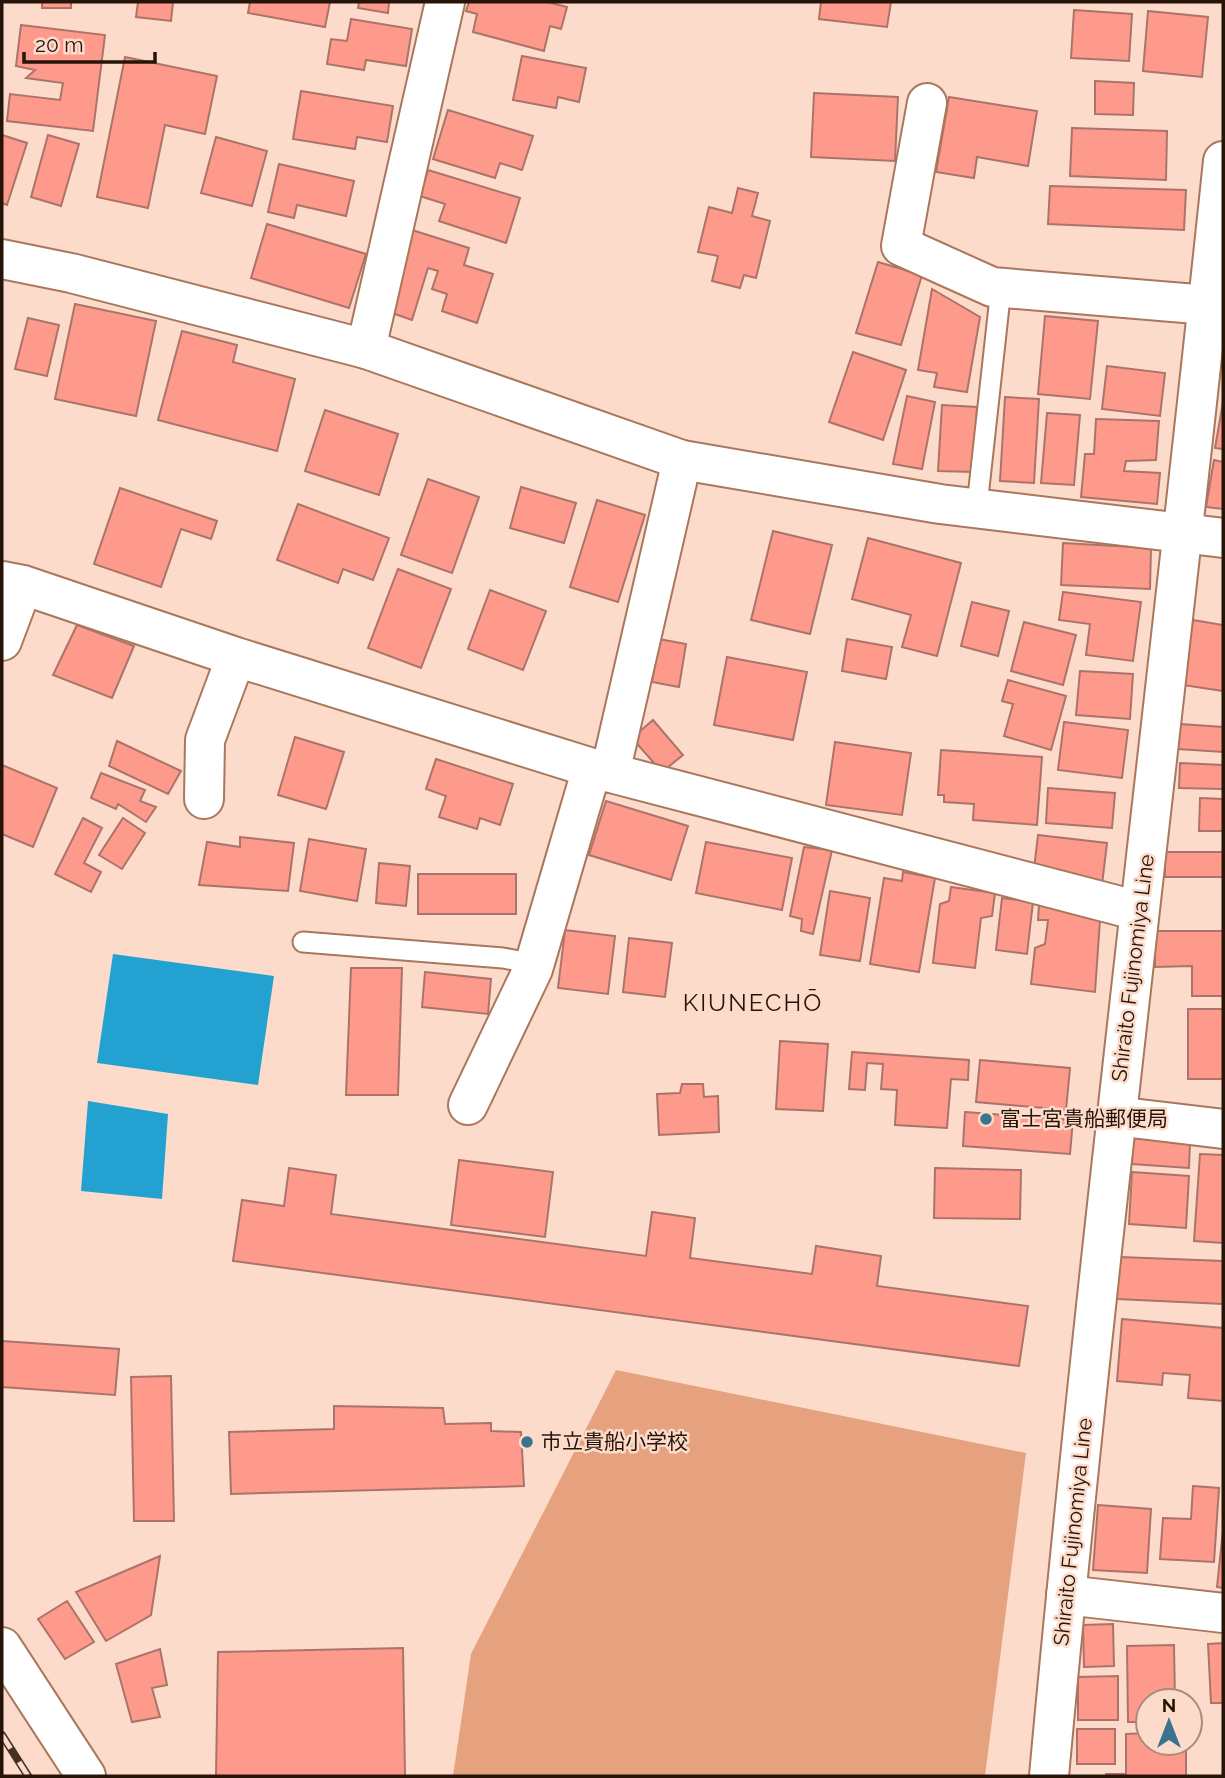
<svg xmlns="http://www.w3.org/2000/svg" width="1225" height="1778" font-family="Raleway,'Noto Sans JP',sans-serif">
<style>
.green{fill:#e6a27e}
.water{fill:#23a2d1}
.building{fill:#fe9a8b;stroke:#ac736a;stroke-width:2}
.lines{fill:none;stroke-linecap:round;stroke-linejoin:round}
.lane-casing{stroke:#a9775c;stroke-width:23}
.street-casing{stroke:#a9775c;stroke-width:42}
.secondary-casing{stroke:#a9775c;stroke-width:42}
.lane{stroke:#fff;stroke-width:19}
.street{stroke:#fff;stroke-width:38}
.secondary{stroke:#fff;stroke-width:38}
.rail-casing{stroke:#463125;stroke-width:8}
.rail{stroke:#fddbca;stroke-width:5;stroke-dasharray:16;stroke-linecap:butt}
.poi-dot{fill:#3a738d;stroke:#fddbca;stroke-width:2.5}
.labels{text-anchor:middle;stroke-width:5;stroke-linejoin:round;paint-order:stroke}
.street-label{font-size:21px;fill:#271409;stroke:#fddbca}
.poi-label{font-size:21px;fill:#271409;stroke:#fddbca;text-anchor:start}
.quarter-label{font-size:24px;letter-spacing:2px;fill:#271409;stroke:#fddbca}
</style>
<rect width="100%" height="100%" fill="#fddbca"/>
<!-- green -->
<path class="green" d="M616,1370L1026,1453L985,1776H453L471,1654Z"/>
<!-- water -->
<path class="water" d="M113,954L274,976L258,1085L97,1063Z
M88,1101L168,1114L162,1199L81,1191Z"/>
<!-- building -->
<path class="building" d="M42,2H71V8H42Z
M138,2H173L171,21L136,17Z
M250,2H330L325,27L248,13Z
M359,2H389L388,13L358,8Z
M469,2H547L567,7L561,29L550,26L544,51L473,32L477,14L466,11Z
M821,2H891L887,27L819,19Z
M1074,10L1132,14L1129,61L1071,58Z
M1148,11L1208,17L1202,77L1143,71Z
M351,19L412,29L406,66L366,60L364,70L327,64L331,39L347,41Z
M21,25L105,35L93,131L7,121L10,94L60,100L63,83L26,78L35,70L16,66Z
M522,56L586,68L579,102L558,97L556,108L513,100Z
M125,57L217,76L205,134L165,125L148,208L97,197Z
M1095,81L1134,83L1133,115L1095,114Z
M301,91L393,106L387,142L357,137L355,149L293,139Z
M814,93L898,97L895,161L811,157Z
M949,97L1037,111L1028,166L977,157L974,178L936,172Z
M448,110L533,136L522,170L500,163L495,178L433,159Z
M1072,128L1167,131L1166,180L1070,176Z
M2,135L27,143L7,205L2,203Z
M48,135L79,144L61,206L31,197Z
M216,137L267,151L252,206L201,193Z
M279,164L354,181L346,216L297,205L294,218L268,212Z
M428,170L520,198L506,243L439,221L445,204L420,196Z
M1050,186L1186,190L1184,230L1048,224Z
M738,188L758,193L752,216L770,221L756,278L744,275L740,288L712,281L718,256L698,252L709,207L732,213Z
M267,224L366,254L349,308L251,278Z
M412,230L469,248L464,265L493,274L477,323L442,311L447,294L432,289L438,271L428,268L412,320L386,311Z
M878,262L922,275L901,345L856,333Z
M932,289L980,317L967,392L934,387L937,373L918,370Z
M75,304L156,321L136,416L55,399Z
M1045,316L1098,321L1090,399L1038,394Z
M28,318L59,325L47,376L15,369Z
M182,331L237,345L233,362L295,379L277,451L158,420Z
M853,352L906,370L883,440L829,422Z
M1107,366L1165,373L1160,416L1102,409Z
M907,396L935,402L922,469L893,464Z
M1005,397L1039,399L1034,483L1000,481Z
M1223,402V449L1215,448Z
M942,405L977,407L974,472L938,471Z
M325,410L398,434L379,495L305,471Z
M1047,413L1080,415L1074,485L1041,483Z
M1096,419L1159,421L1156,460L1126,461L1124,471L1160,473L1157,504L1081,497L1085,454H1094Z
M1214,460L1223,462V509L1206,507Z
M428,479L479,497L452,573L401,555Z
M521,487L576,503L564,543L510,528Z
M120,488L217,521L211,539L181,529L161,587L94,564Z
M597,500L645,515L618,602L570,587Z
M298,504L389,538L373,580L343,569L338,583L277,560Z
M773,531L832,545L810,634L751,620Z
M868,538L961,563L937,656L902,647L911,615L852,599Z
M1063,543L1151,548L1150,589L1061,585Z
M398,569L451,589L421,668L368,648Z
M490,590L546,611L523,670L468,649Z
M1063,592L1141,602L1133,661L1086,655L1090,624L1059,620Z
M972,602L1009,611L998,656L961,646Z
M1193,620L1223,625V691L1183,685Z
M1024,622L1076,635L1063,685L1011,671Z
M77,625L134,646L112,698L53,675Z
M659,639L686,644L679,687L652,682Z
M847,639L892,647L886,679L842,671Z
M727,657L807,672L793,740L714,725Z
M1080,671L1133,674L1130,719L1076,715Z
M1008,680L1066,696L1051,750L1004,736L1013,704L1002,701Z
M653,720L683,755L662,772L632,738Z
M1064,722L1128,730L1122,778L1058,770Z
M1180,724L1223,727V752L1178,749Z
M295,737L344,752L326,809L278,795Z
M117,741L181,771L168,794L109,766Z
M835,742L911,753L902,815L826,805Z
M941,750L1042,757L1037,825L973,820L974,804L944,802V795H938Z
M436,759L513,784L500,825L480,818L477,829L439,817L446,796L426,789Z
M1180,763L1223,765V789L1179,788Z
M2,765L57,788L33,847L2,834Z
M101,773L145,790L140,801L156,807L146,822L118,804L116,809L91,798Z
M1048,788L1115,793L1112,828L1046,823Z
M1200,798L1223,799V831H1199Z
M606,801L688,826L671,880L589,855Z
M83,818L102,828L84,863L101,872L91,892L55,874Z
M123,818L145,833L122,869L99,855Z
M1038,835L1107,843L1102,885L1033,877Z
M240,837L294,843L288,891L199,885L207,842L240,847Z
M309,839L366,849L357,901L300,891Z
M706,842L792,858L782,910L696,893Z
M804,847L832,850L813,934L801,931L802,919L790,916Z
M1165,852H1223V877H1165Z
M379,863L410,866L406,906L376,903Z
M903,872L935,878L919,972L870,964L884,878L902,881Z
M418,874H516V914H418Z
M951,887L995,893L992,916L981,918L975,968L933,963L940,904L949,901Z
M830,891L870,898L860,961L820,955Z
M1002,898L1033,902L1027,954L996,950Z
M1039,905L1100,920L1095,992L1031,984L1035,948L1045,944L1048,920H1038Z
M565,930L615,936L608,994L558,988Z
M1155,931H1223V996H1192V966L1155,967Z
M629,938L672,943L665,997L623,992Z
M351,968H402L398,1095H346Z
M425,972L491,979L488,1014L422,1007Z
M1188,1009H1223V1079H1188Z
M780,1041L828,1044L823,1111L776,1109Z
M852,1052L969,1060L968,1080L951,1079L947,1128L895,1125L897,1090L881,1089L883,1064L867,1063L865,1090L849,1089Z
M980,1060L1070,1068L1066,1110L976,1102Z
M682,1084H703L704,1097L718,1096L719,1132L659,1135L657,1094L680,1093Z
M965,1112L1073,1120L1070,1154L963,1146Z
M1133,1138L1190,1142L1189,1168L1132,1164Z
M1200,1154L1223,1155V1243L1194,1241Z
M459,1160L553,1172L545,1237L451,1225Z
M289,1168L336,1175L331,1214L646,1256L652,1212L695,1218L690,1258L812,1274L816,1246L881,1256L877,1286L1028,1306L1019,1366L233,1261L242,1200L284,1206Z
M935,1168L1021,1170L1020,1219L934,1218Z
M1132,1172L1189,1176L1186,1228L1129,1224Z
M1120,1257L1223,1261V1304L1117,1299Z
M1122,1319L1223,1328V1401L1188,1398L1190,1375L1163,1373L1162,1385L1117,1381Z
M2,1341L119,1349L115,1395L2,1387Z
M171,1376L174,1521H134L131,1377Z
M334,1406L443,1408L445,1424L491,1423V1431L521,1432L524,1486L231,1494L229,1432L334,1429Z
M1193,1486L1219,1488L1214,1562L1160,1559L1163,1518L1191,1519Z
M1098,1505L1151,1509L1147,1573L1093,1570Z
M1223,1530V1588L1217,1587Z
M160,1556L151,1615L106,1641L76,1592Z
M67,1601L94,1642L65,1659L38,1619Z
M1113,1624L1114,1666L1084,1667L1083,1625Z
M1223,1643V1703H1211L1208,1644Z
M1174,1645L1175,1701H1148V1722H1128L1127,1646Z
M403,1648L405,1776H216L218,1652Z
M160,1649L167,1685L152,1688L160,1717L132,1722L116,1664Z
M1118,1676V1720H1078V1677Z
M1077,1729H1115V1764H1077Z
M1148,1733V1743H1186V1776H1106V1774H1126V1734Z"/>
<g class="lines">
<!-- lane casing -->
<g class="lane-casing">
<path id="lane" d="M977,506L1001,288
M303,942L503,958L535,964"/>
</g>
<!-- street casing -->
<g class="street-casing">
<path id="street" d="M927,103L901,246L992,287L1208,305
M366,349L445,2
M2,581L23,585L236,657L592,768L1139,911
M2,641L23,585
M610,773L682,460
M204,799L205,740L236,657
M468,1105L533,969L592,768
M1115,1116L1223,1129
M1066,1595L1223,1613
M2,1647L86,1776"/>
</g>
<!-- secondary casing -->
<g class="secondary-casing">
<path id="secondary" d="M2,259L71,273L366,349L682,460L940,504L1223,538
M1049,1776C1098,1237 1167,699 1223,161"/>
</g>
<!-- lane -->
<use href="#lane" class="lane"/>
<!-- street -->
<use href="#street" class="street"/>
<!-- secondary -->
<use href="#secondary" class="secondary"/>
<!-- rail casing -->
<g class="rail-casing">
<path id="rail" d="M2,1735L28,1776"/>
</g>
<!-- rail -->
<use href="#rail" class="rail"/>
</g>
<!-- markers -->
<g class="poi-dot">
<circle cx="986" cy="1119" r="7"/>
<circle cx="527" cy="1442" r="7"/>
</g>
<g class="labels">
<!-- street labels -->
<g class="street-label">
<text transform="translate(1133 968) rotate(-83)" y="7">Shiraito Fujinomiya Line</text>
<text transform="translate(1073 1532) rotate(-84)" y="7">Shiraito Fujinomiya Line</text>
</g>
<!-- poi labels -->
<g class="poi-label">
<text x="1000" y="1126">富士宮貴船郵便局</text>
<text x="541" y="1449">市立貴船小学校</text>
</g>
<!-- quarter labels -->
<g class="quarter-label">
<text x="753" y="1011">KIUNECHŌ</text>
</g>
</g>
<!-- border -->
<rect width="1225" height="1778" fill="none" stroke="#271409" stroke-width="7"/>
<!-- north arrow -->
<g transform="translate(1169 1722)"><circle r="33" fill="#fddbca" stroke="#a78b7d" stroke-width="2"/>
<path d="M0-5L12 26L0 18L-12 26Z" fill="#3a738d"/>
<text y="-10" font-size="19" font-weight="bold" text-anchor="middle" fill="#271409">N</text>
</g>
<!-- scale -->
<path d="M24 52v10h131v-10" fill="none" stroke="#271409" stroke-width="3.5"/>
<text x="35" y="52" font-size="21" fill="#271409" stroke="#fddbca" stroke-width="5" paint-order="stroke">20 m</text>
</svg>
